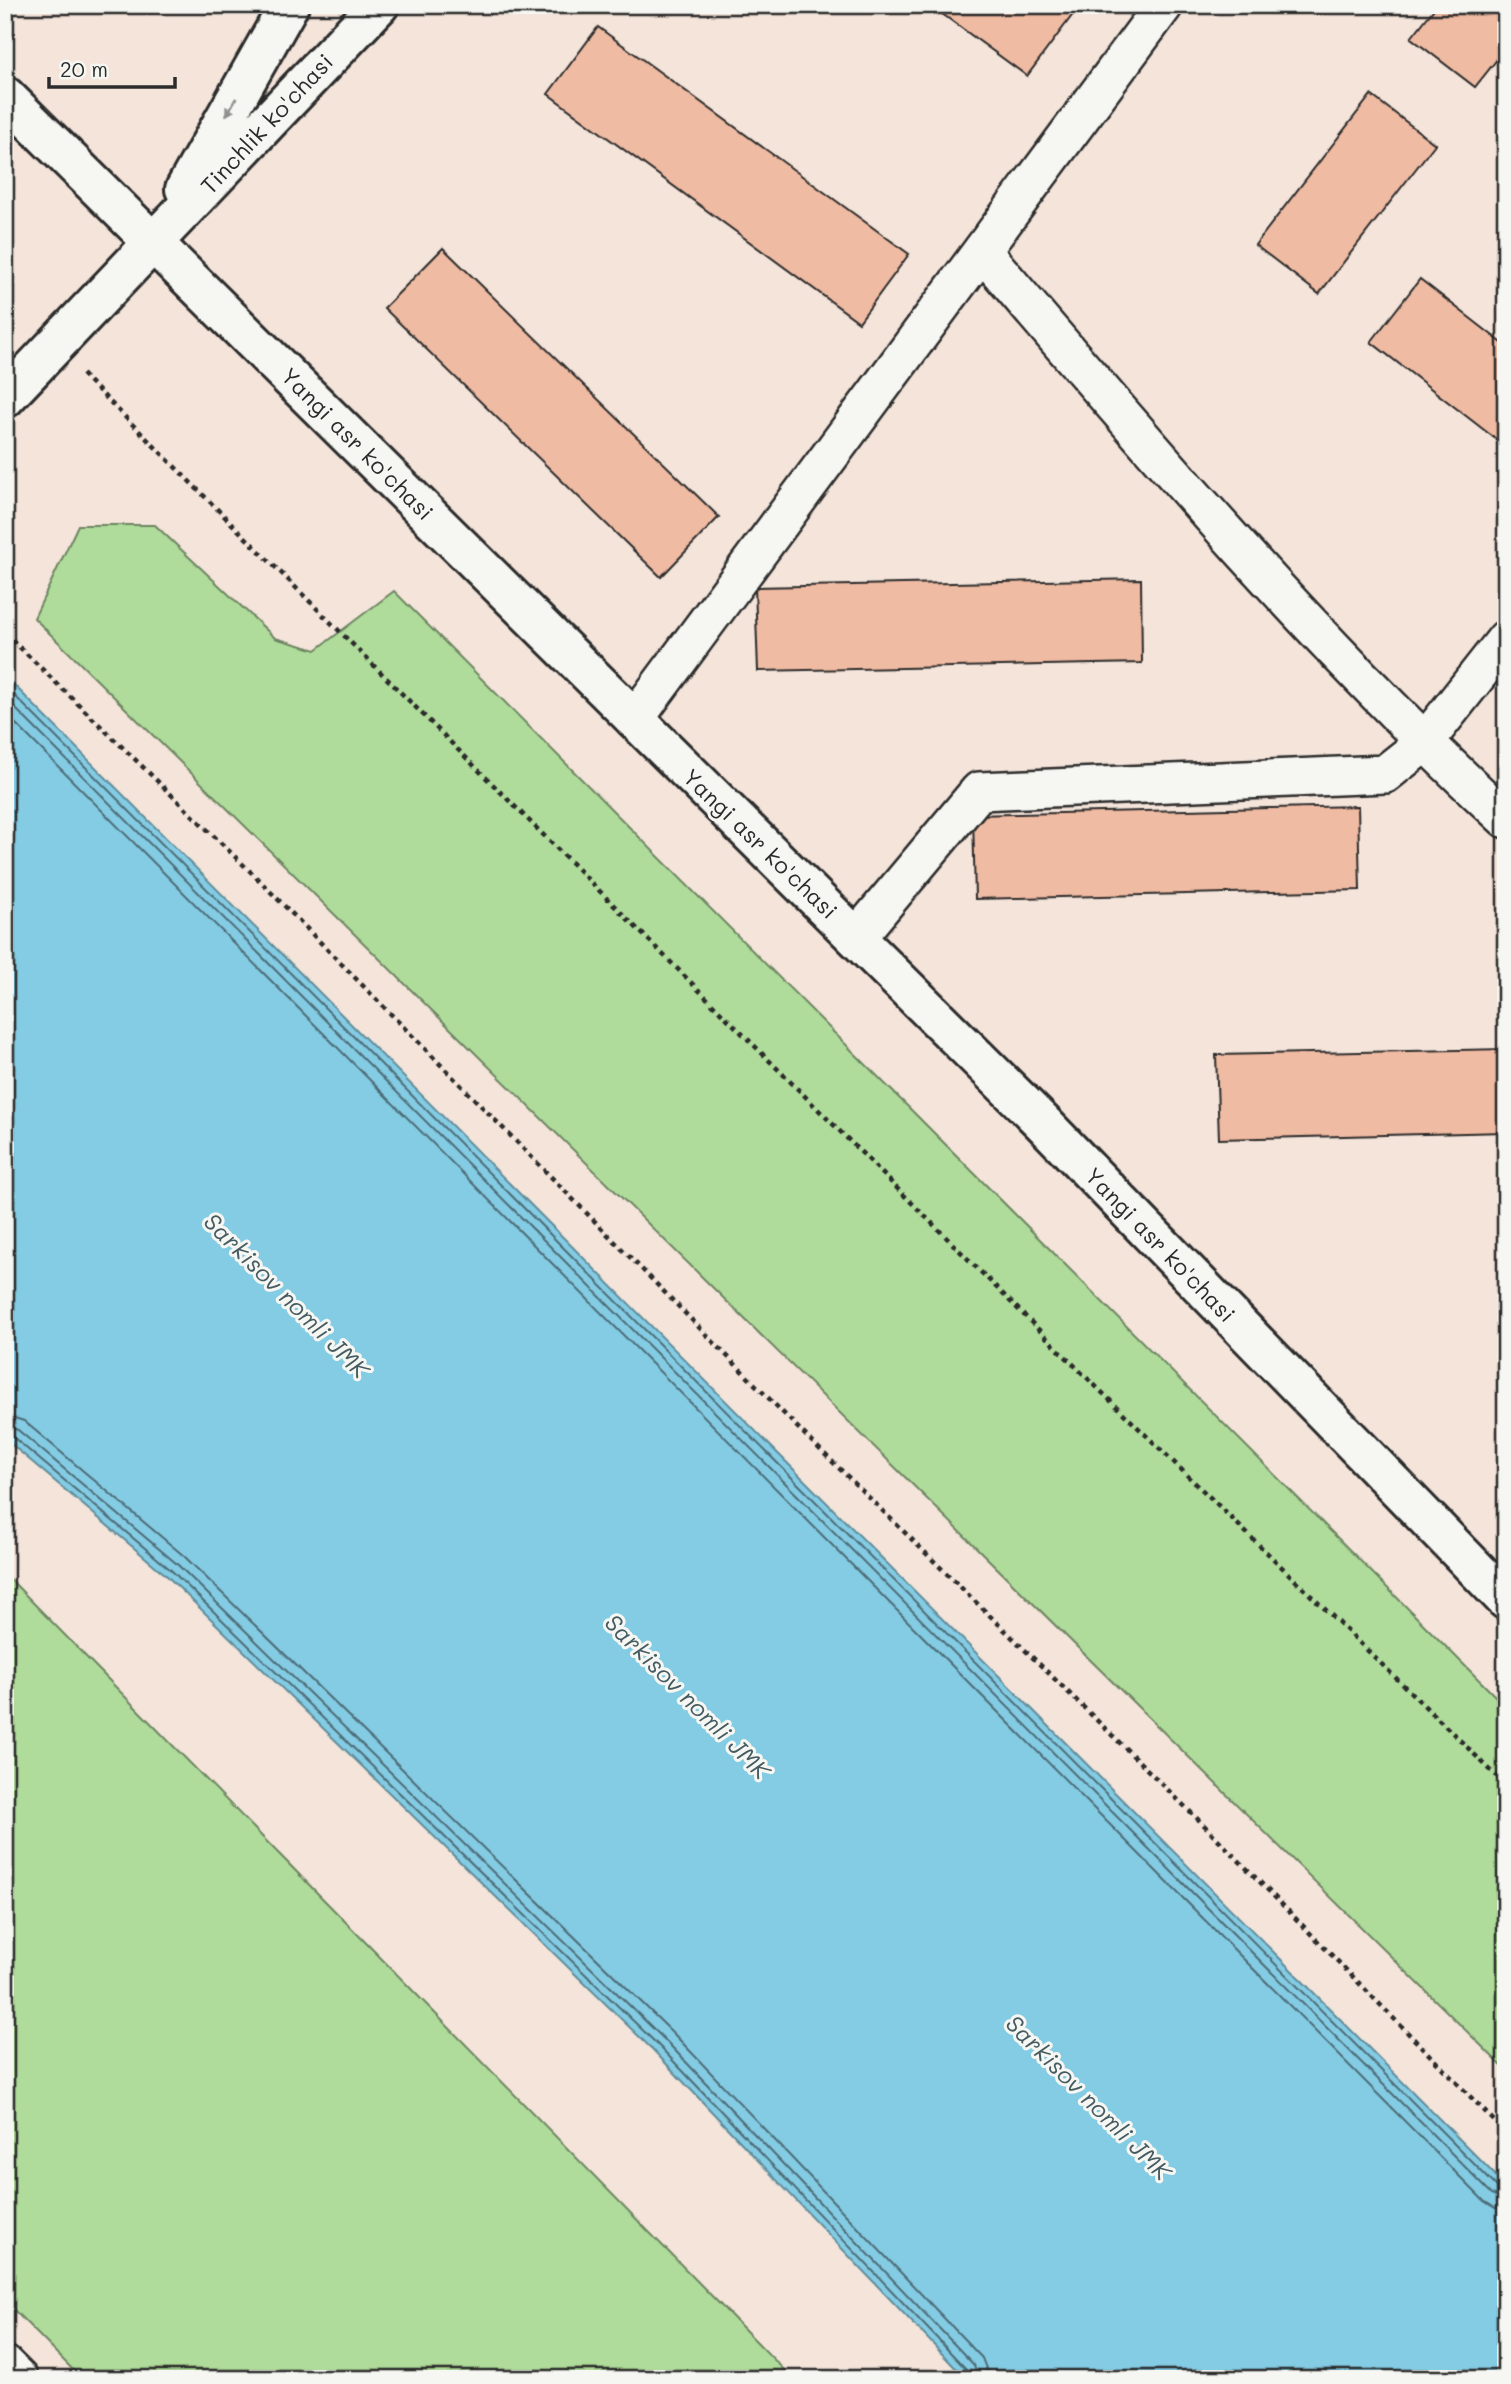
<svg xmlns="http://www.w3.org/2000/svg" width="1511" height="2384" font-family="Mali,sans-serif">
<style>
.green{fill:#afdc9a;stroke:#6d8462;stroke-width:2}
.water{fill:#83cce4;stroke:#608c9a;stroke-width:2}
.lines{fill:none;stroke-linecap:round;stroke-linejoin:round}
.shore{stroke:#4e6b75;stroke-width:2}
.building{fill:#f0bba3;stroke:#2b2b2b;stroke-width:2}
.street-casing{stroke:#2b2b2b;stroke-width:42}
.secondary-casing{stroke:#2b2b2b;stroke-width:44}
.path{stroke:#2b2b2b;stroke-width:4.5;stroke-dasharray:5 5;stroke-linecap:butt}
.street{stroke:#f6f6f2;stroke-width:37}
.secondary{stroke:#f6f6f2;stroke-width:38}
.oneway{fill:#90908e}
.labels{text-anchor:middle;stroke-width:6;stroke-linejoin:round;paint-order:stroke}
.street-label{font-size:23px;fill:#2b2b2b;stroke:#f6f6f2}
.water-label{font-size:24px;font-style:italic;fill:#455b62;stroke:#f6f6f2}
</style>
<rect width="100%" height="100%" fill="#f4e4da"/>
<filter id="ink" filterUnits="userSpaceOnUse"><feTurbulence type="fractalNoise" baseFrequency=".0143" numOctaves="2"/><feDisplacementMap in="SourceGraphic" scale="14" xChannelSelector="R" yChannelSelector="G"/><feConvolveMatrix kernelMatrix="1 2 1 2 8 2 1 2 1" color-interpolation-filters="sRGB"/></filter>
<g filter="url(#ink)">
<!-- green -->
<path class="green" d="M78,525H155L275,638L316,650L394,591L1506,1707V2070L34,618Z
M5,1574L793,2379H82L5,2301Z"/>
<!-- water -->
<path class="water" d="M5,676L1506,2186V2379H966L655,2052L166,1575L5,1439Z"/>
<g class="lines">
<!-- shore -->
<path class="shore" d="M5,686L1498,2188L1506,2190
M5,698L1492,2194L1506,2199
M5,713L1484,2201L1495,2208L1506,2209
M5,1415L24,1421L184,1556L673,2033L982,2358L990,2379
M5,1426L18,1430L177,1564L666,2041L974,2365L979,2379
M5,1435L13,1437L171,1570L660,2047L968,2371L970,2379"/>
</g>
<!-- building -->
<path class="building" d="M930,5H1072L1077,9L1027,76Z
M1437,5H1506V48L1475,87L1411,38Z
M598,27L909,254L859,322L548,94Z
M1371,95L1435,144L1319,294L1255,245Z
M443,248L719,517L661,577L384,308Z
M1420,279L1506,346V447L1371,342Z
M1141,579L1142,663L758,671L755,587Z
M1358,806L1360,890L975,899L973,815Z
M1506,1049V1132L1219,1139L1216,1055Z"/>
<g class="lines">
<!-- street casing -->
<g class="street-casing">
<path id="street" d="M982,251C1149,447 1316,644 1506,819
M634,720L1164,5
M856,938L979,791L1385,774L1424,743L1506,639
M5,2365L19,2379"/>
</g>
<!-- secondary casing -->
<g class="secondary-casing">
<path id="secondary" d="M5,96L1042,1122L1506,1600
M185,189L289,5
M5,398L379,5"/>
</g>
<!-- path -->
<path class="path" d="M82,374L1081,1372L1506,1785
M5,633L256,877L802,1432L1208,1829L1506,2133"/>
<!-- street -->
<use href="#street" class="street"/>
<!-- secondary -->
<use href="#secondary" class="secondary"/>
</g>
<!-- one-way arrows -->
<defs><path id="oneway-solid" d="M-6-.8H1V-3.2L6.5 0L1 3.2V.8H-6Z" transform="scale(1.75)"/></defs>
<use class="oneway" href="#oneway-solid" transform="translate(231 107) rotate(120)"/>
</g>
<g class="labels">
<!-- street labels -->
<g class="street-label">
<text transform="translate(267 124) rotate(-47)" y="8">Tinchlik ko'chasi</text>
<text transform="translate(357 444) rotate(45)" y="8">Yangi asr ko'chasi</text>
<text transform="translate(760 844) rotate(44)" y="8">Yangi asr ko'chasi</text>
<text transform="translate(1160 1245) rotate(46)" y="8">Yangi asr ko'chasi</text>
</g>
<!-- water labels -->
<g class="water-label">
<text transform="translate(286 1296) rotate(45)" y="8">Sarkisov nomli JMK</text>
<text transform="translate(687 1697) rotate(45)" y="8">Sarkisov nomli JMK</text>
<text transform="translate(1088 2098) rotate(45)" y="8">Sarkisov nomli JMK</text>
</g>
</g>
<!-- margin -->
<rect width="1511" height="2384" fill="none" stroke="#f6f6f2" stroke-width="28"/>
<rect x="14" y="14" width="1483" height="2356" fill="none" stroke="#2b2b2b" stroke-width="2.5" filter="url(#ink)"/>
<!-- scale -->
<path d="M49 77v10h126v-10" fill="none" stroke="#2b2b2b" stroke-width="3.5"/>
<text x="60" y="77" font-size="21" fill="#2b2b2b" stroke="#f6f6f2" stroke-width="5" paint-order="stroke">20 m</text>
</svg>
